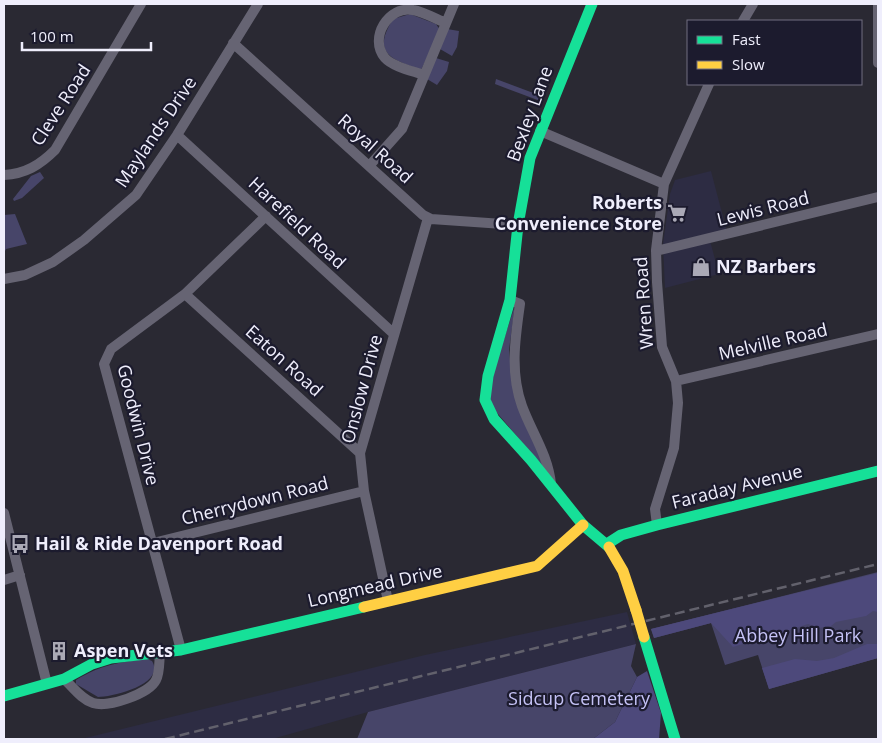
<svg xmlns="http://www.w3.org/2000/svg" width="882" height="743" font-family="'Open Sans',sans-serif">
<style>
.built{fill:#2d2c43}
.green{fill:#474569}
.forest{fill:#4d497b}
.lines{fill:none;stroke-linecap:round;stroke-linejoin:round}
.street{stroke:#666473;stroke-width:10}
.fast{stroke:#16e098;stroke-width:11}
.slow{stroke:#ffcf43;stroke-width:11}
.rail{stroke:#62616c;stroke-width:2.5;stroke-dasharray:10 5;stroke-linecap:butt}
.slow-bridge{stroke:#ffcf43;stroke-width:11}
.labels{text-anchor:middle;stroke-width:4.5;stroke-linejoin:round;paint-order:stroke}
.street-label{font-size:18px;fill:#efeefc;stroke:#1c1b2e}
.poi-label{font-size:18px;font-weight:bold;fill:#efeefc;stroke:#1c1b2e;text-anchor:start}
.park-label{font-size:18px;fill:#c5c2f6;stroke:#1c1b2e}
</style>
<rect width="100%" height="100%" fill="#2a2933"/>
<!-- built -->
<path class="built" d="M711,171L727,232L709,237L719,274L665,288L663,244L670,194L675,180Z
M627,612L636,644L368,712L272,739H81L425,655Z"/>
<!-- green -->
<path class="green" d="M410,14L436,24L440,30L421,70C392,59 371,54 393,19Z
M447,29L459,31L457,47L452,56L440,49Z
M436,58L449,62L447,71L437,85L427,79Z
M496,79L544,97L543,102L495,84Z
M40,172L44,178L22,198L14,201L13,199L31,176Z
M15,214L27,244L6,249L4,253V215Z
M515,305L509,350L512,381L544,468L492,407L488,389Z
M878,572V658L769,689L758,655L725,665L711,623L654,638L651,629Z
M636,644L631,666L637,677L615,722L593,739H357L368,712Z
M147,659L152,661C166,684 113,697 98,697L76,684V680C101,665 119,662 147,659Z"/>
<!-- forest -->
<path class="forest" d="M878,573V612L873,611L866,616L836,622L831,626L819,628L808,624L787,631L782,637H766L733,647L711,623L654,638L651,629Z
M867,644H878V658L769,689L762,668L795,659L817,661L834,658Z
M647,671L661,713L659,739H593L615,722L637,677Z"/>
<g class="lines">
<!-- street -->
<path class="street" d="M878,4V63
M743,21L753,4
M233,43L423,215L431,219L518,225
M424,75C413,71 393,67 385,58C368,38 389,5 413,10C424,12 436,19 446,23
M540,131L664,184
M177,135L394,334
M370,165L402,129L454,4
M4,175C25,174 40,165 55,150L141,4
M656,251L878,197
M4,279L25,275L53,262L84,240L136,195L177,135L258,4
M185,294L360,453
M510,300L520,304C515,339 510,372 522,406C532,433 548,455 551,484
M676,381L878,334
M4,513L47,684
M657,525L655,509L674,448L678,403L676,381L662,347L657,282L656,250L664,184L709,84
M153,543L364,491
M4,580L20,575
M388,601L364,491L360,453L428,218
M181,650L104,364L111,349L185,294L266,216
M64,679C73,687 81,699 93,703C108,708 149,694 156,680C160,673 159,661 160,653"/>
<!-- fast -->
<path class="fast" d="M592,4L530,158L518,225L510,300L488,376L485,400L494,419L531,460L583,525L609,547
M607,544L621,535L657,525L878,471
M644,637L675,739
M4,696L64,679L92,664L111,658L181,650L364,607"/>
<!-- slow -->
<path class="slow" d="M609,547L623,571L636,610
M364,607L537,566L583,525"/>
<!-- rail -->
<path class="rail" d="M165,739L878,564"/>
<!-- slow-bridge -->
<path class="slow-bridge" d="M636,610L644,637"/>
</g>
<!-- icons -->
<defs>
<g id="supermarket-bare" transform="scale(1.5)"><path d="M-6-5.5h2.5l.6 2H6L4.5 2H-2.5L-4.4-4H-6ZM-1.5 3.2a1.3 1.3 0 1 0 .1 0ZM3 3.2a1.3 1.3 0 1 0 .1 0Z" fill="#aaa9b6" stroke="#1c1b2e" stroke-width="2.5" paint-order="stroke"/></g>
<g id="shop-bare" transform="scale(1.5)"><path d="M-5-2.5h2.3a2.7 3.5 0 0 1 5.4 0H5L5.5 6h-11ZM-1.5-2.5h3a1.5 2.3 0 0 0-3 0Z" fill="#aaa9b6" stroke="#1c1b2e" stroke-width="2.5" paint-order="stroke"/></g>
<g id="bus-bare" transform="scale(1.5)"><path d="M-5-6H5V4H4V6H2V4H-2V6H-4V4H-5ZM-3.5-4V0h7V-4ZM-3.5 1.2v1.5H-2V1.2ZM2 1.2v1.5H3.5V1.2Z" fill="#aaa9b6" stroke="#1c1b2e" stroke-width="2.5" paint-order="stroke"/></g>
<g id="building-bare" transform="scale(1.5)"><path d="M-4-6H4V6H1V3H-1V6H-4ZM-2.5-4.3h1.7v1.8h-1.7ZM.8-4.3h1.7v1.8H.8ZM-2.5-1h1.7V.8h-1.7ZM.8-1h1.7V.8H.8Z" fill="#aaa9b6" stroke="#1c1b2e" stroke-width="2.5" paint-order="stroke"/></g>
</defs>
<g fill-rule="evenodd">
<use href="#supermarket-bare" x="677" y="213"/>
<use href="#shop-bare" x="701" y="267"/>
<use href="#bus-bare" x="20" y="544"/>
<use href="#building-bare" x="59" y="651"/>
</g>
<g class="labels">
<!-- street labels -->
<g class="street-label">
<text transform="translate(61 105) rotate(-57)" y="6">Cleve Road</text>
<text transform="translate(530 114) rotate(-70)" y="6">Bexley Lane</text>
<text transform="translate(156 132) rotate(-56)" y="6">Maylands Drive</text>
<text transform="translate(375 149) rotate(42)" y="6">Royal Road</text>
<text transform="translate(763 209) rotate(-14)" y="6">Lewis Road</text>
<text transform="translate(297 223) rotate(43)" y="6">Harefield Road</text>
<text transform="translate(644 303) rotate(-94)" y="6">Wren Road</text>
<text transform="translate(773 342) rotate(-13)" y="6">Melville Road</text>
<text transform="translate(284 361) rotate(42)" y="6">Eaton Road</text>
<text transform="translate(362 389) rotate(-75)" y="6">Onslow Drive</text>
<text transform="translate(138 425) rotate(76)" y="6">Goodwin Drive</text>
<text transform="translate(737 487) rotate(-14)" y="6">Faraday Avenue</text>
<text transform="translate(255 501) rotate(-14)" y="6">Cherrydown Road</text>
<text transform="translate(375 586) rotate(-13)" y="6">Longmead Drive</text>
</g>
<!-- poi labels -->
<g class="poi-label">
<text x="662" y="209" text-anchor="end">Roberts<tspan x="662" dy="21">Convenience Store</tspan></text>
<text x="716" y="273">NZ Barbers</text>
<text x="35" y="550">Hail &amp; Ride Davenport Road</text>
<text x="74" y="657">Aspen Vets</text>
</g>
<!-- park labels -->
<g class="park-label">
<text x="798" y="642">Abbey Hill Park</text>
<text x="579" y="705">Sidcup Cemetery</text>
</g>
</g>
<!-- border -->
<rect width="882" height="743" fill="none" stroke="#efeefc" stroke-width="10"/>
<!-- legend -->
<rect x="687" y="20" width="175" height="65" fill="#1c1b2e" stroke="#706f80"/>
<rect x="697" y="36" width="25" height="8" fill="#16e098" stroke="#706f80"/>
<text x="732" y="45" font-size="15" fill="#efeefc">Fast</text>
<rect x="697" y="61" width="25" height="8" fill="#ffcf43" stroke="#706f80"/>
<text x="732" y="70" font-size="15" fill="#efeefc">Slow</text>
<!-- scale -->
<path d="M22 42v8h129v-8" fill="none" stroke="#efeefc" stroke-width="2.5"/>
<text x="30" y="42" font-size="15" fill="#efeefc" stroke="#1c1b2e" stroke-width="4" paint-order="stroke">100 m</text>
</svg>
